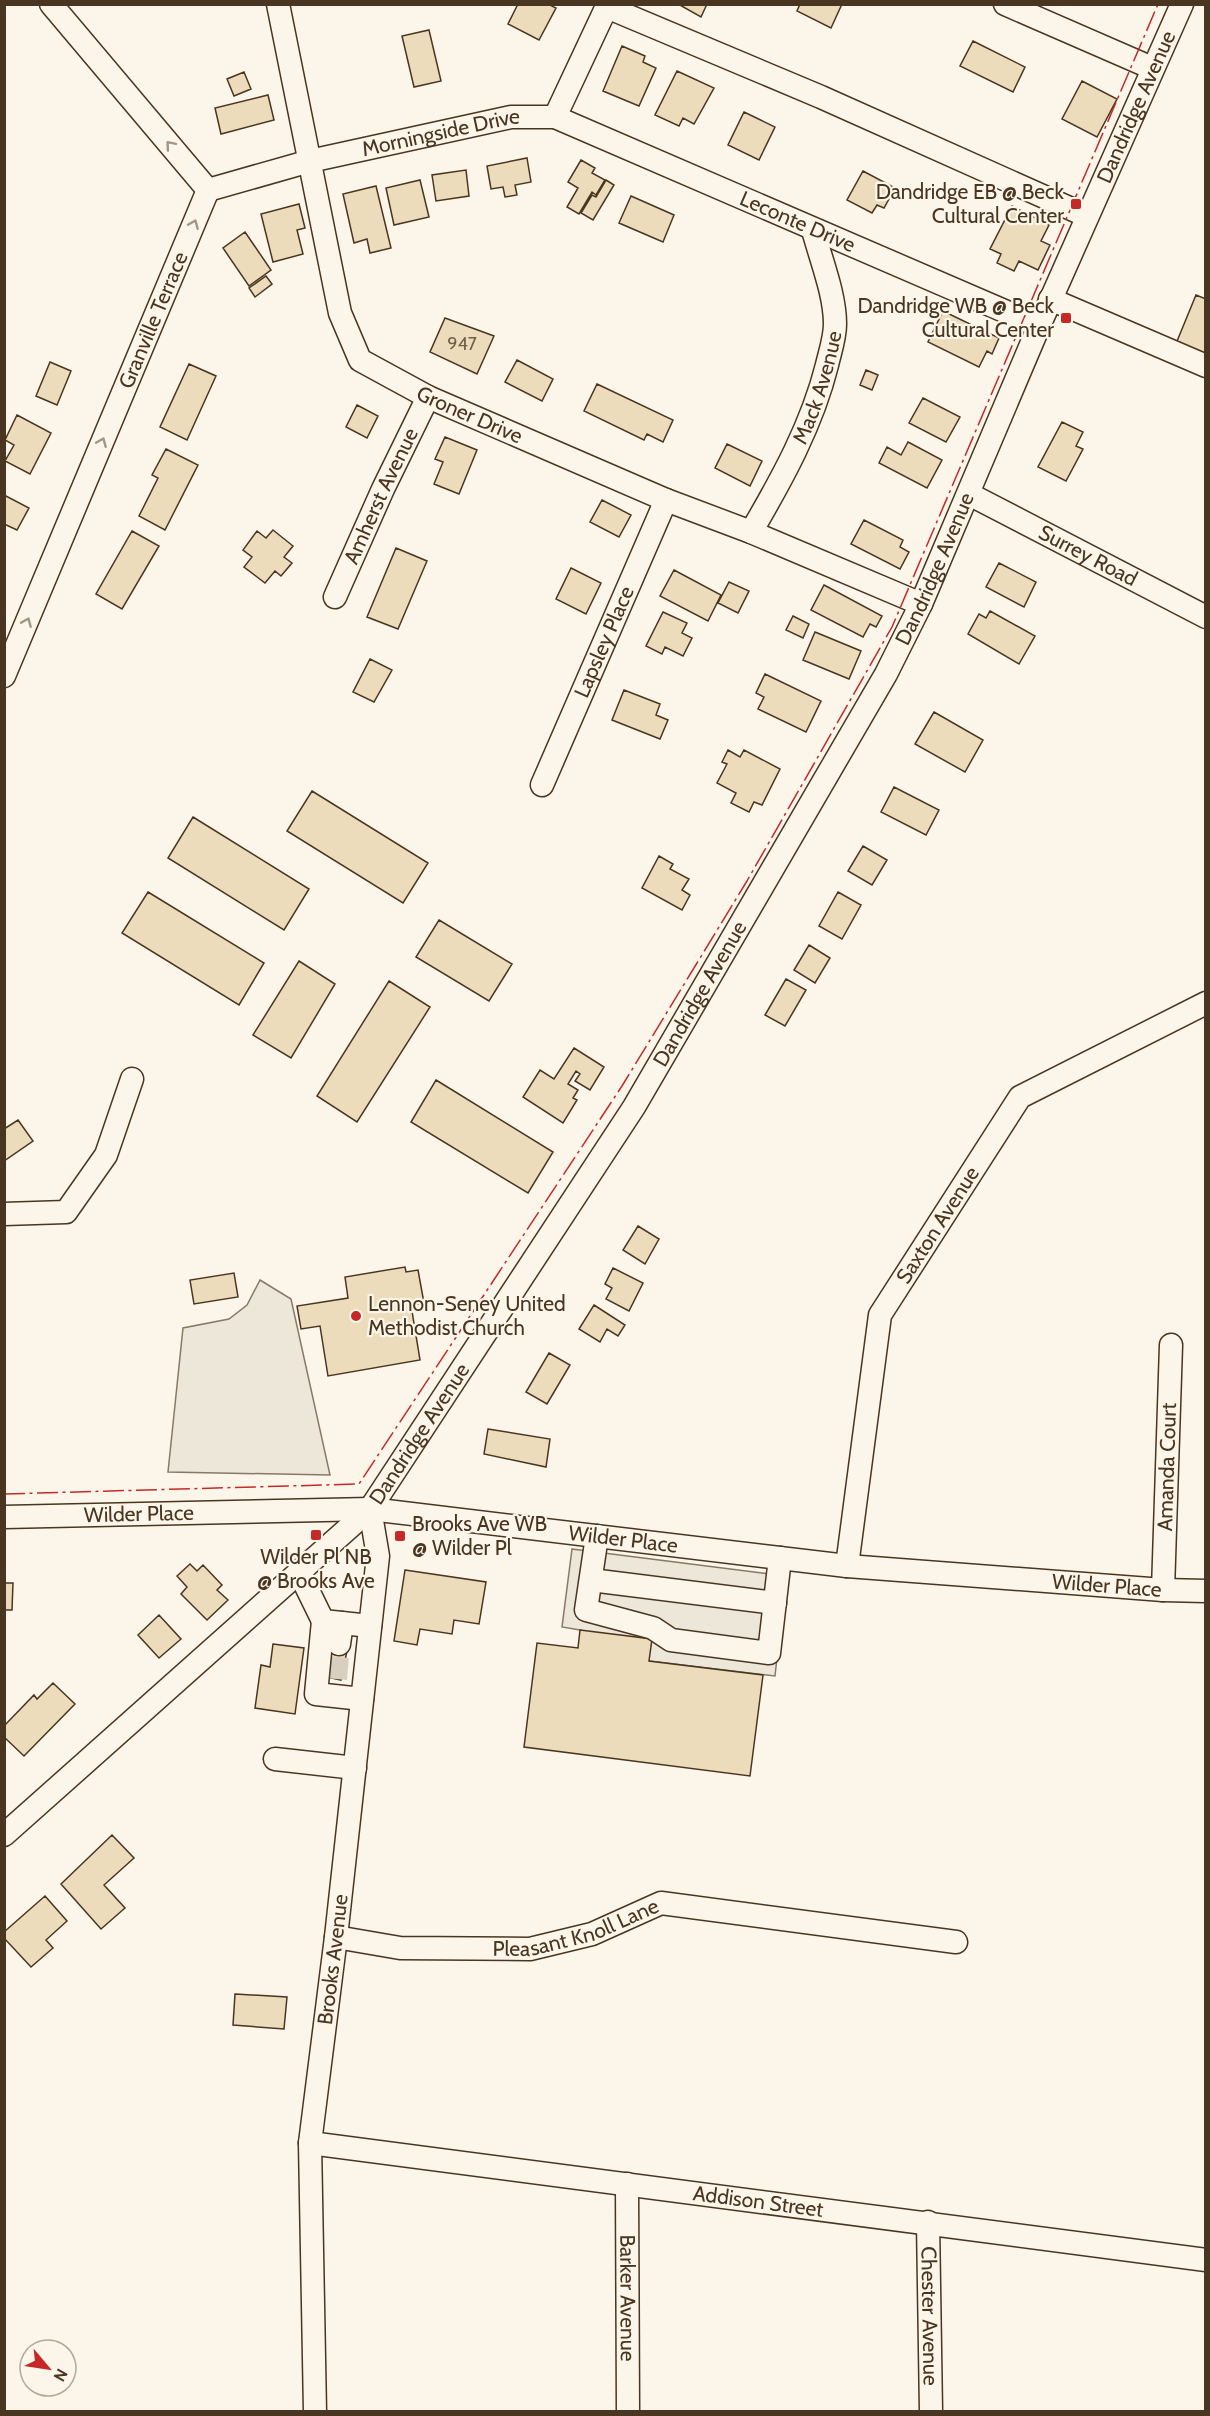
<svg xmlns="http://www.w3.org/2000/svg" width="1210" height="2416" font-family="Cabin,sans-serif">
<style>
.parking{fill:#ede7d9;stroke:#887966;stroke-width:1.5}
.building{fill:#ecdcbc;stroke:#4a3520;stroke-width:1.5}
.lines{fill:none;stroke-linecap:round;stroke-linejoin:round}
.minor-tunnel{stroke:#d8cfc1;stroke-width:22;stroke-dasharray:22 11;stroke-linecap:butt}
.minor-casing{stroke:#4a3520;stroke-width:25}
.minor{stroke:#fbf6e9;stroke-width:22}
.power{stroke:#c62828;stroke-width:1.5;stroke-dasharray:21 4.5 3 4.5;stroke-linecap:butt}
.oneway{stroke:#a29684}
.poi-dot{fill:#c62828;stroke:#fbf6e9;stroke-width:2}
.labels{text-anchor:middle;stroke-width:4.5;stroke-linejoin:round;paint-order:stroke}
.number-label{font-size:18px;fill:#725f47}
.street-label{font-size:21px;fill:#4a3520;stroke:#fbf6e9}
.poi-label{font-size:21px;fill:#4a3520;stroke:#fbf6e9;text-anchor:end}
</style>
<rect width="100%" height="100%" fill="#fbf6e9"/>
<!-- parking -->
<path class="parking" d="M260,1280L291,1299L330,1475L168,1472L183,1328L229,1319L247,1305Z
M572,1549L786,1576L775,1676L649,1661L580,1630L562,1627Z"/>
<!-- building -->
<path class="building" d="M518,4H548L556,8L539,40L508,24Z
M678,4H707L701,17Z
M800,4H842L831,28L797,11Z
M429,30L441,81L414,87L402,36Z
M973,41L1025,67L1013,92L960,66Z
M622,46L645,56L643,62L656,68L639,106L603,91Z
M677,71L714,88L694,124L683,118L679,126L655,115Z
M244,72L251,89L234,96L227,79Z
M1082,81L1117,99L1097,137L1062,119Z
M268,95L274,120L221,134L215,108Z
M744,112L775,127L759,160L728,145Z
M527,158L531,182L515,185L517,195L505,197L503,187L491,189L487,166Z
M581,160L595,168L592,173L605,180L596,195L592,192L579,214L567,207L578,188L568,182Z
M466,170L469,196L436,201L432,175Z
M863,171L895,188L884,208L877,205L872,213L847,200Z
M420,180L429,217L394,225L386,188Z
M606,180L614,185L593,220L581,213L592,195L596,197Z
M376,186L391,248L370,253L367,239L354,243L343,194Z
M631,196L674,215L663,242L619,223Z
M299,204L305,228L297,230L303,254L273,262L261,214Z
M1012,206L1049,225L1041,241L1050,245L1038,270L1019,261L1014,271L997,263L1001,254L990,249Z
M245,232L271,270L249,286L223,248Z
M266,276L272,284L255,297L249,288Z
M1196,295L1206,299V358L1175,346Z
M943,311L999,338L992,354L987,351L979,367L928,342Z
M445,318L494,336L477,374L430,352Z
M517,360L553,379L542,401L505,382Z
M50,362L71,371L57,405L36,396Z
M189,364L216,376L187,440L160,427Z
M866,370L878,375L872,390L860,385Z
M597,384L673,420L663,442L647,434L644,440L584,411Z
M923,398L960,417L946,442L909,423Z
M357,405L378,416L367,438L346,427Z
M17,415L51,433L30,474L5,461L14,445L5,440Z
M1062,422L1083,432L1076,446L1083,449L1066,481L1038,467Z
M445,437L477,450L459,494L434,484L443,462L435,459Z
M908,442L942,460L927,488L879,463L887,447L901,455Z
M727,444L762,461L750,486L715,468Z
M166,449L198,465L165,530L139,516L158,478L152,475Z
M4,495L29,508L17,530L4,524Z
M602,500L631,515L619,537L590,522Z
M864,520L903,540L900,547L909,552L900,569L851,544Z
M273,530L293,546L284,557L292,563L281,576L275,571L265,583L244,567L252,557L243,550L257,531L266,538Z
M132,531L159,546L122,609L96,594Z
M396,548L427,561L398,629L367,617Z
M999,563L1036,582L1024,607L986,587Z
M571,568L601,583L586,614L556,599Z
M674,570L721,595L708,621L660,596Z
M729,582L749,591L738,613L718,603Z
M824,585L882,616L876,627L870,624L863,637L811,610Z
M990,611L1035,636L1019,664L968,634L979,614L986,618Z
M663,612L687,623L682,633L692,638L683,656L665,647L662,654L646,646Z
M793,616L809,624L803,638L786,630Z
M815,632L861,651L849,679L803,660Z
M370,659L392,670L374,702L353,692Z
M765,674L821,701L806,732L758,709L764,697L756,693Z
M624,690L660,704L656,715L668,720L660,739L612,720Z
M934,712L983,740L965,772L915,744Z
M728,750L740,757L744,750L780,769L762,805L754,802L749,812L731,803L736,793L717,783L727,764L722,762Z
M894,787L939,810L926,835L881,812Z
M312,791L428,863L403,903L287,831Z
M193,817L309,889L284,930L168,858Z
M863,846L887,860L872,885L848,871Z
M659,856L673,864L670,869L689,879L682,890L690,895L682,910L642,888Z
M148,892L264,963L239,1005L122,933Z
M838,892L861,905L842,939L819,926Z
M439,920L512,964L489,1001L416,957Z
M809,945L830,958L815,983L794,970Z
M299,961L335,984L291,1058L253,1035Z
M786,979L806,990L785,1026L765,1015Z
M389,981L430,1007L357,1122L317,1096Z
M574,1048L604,1067L590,1090L575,1081L580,1074L576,1071L568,1084L578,1090L573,1098L577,1100L563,1123L523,1097L540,1070L554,1079Z
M436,1080L553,1152L528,1193L411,1122Z
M18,1120L33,1141L4,1161V1129Z
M638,1226L659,1239L645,1264L623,1250Z
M405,1267L406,1272L418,1270L424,1303L411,1305L420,1360L328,1376L320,1326L301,1329L297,1306L348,1298L345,1277Z
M613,1268L643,1283L629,1311L606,1299L612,1288L605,1284Z
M234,1273L238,1297L194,1304L190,1280Z
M594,1305L625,1325L618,1336L607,1329L600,1342L579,1329Z
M549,1353L570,1365L547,1404L526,1392Z
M488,1429L550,1439L546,1467L484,1454Z
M190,1564L197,1571L203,1565L222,1585L217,1590L228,1600L207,1620L181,1594L187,1587L177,1576Z
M405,1570L486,1582L479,1624L454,1620L452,1634L420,1629L417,1645L394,1641Z
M4,1583H13L12,1610H4Z
M159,1615L181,1639L159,1658L138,1635Z
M580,1630L652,1639L649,1661L763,1675L750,1776L524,1747L537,1643L578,1648Z
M325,1641L348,1646L341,1680L318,1675Z
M273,1644L304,1648L295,1714L255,1708L261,1665L270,1667Z
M53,1683L75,1704L24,1756L4,1737V1726L34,1695L37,1699Z
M112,1835L134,1858L104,1885L125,1908L101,1929L61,1884Z
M45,1896L67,1921L46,1940L53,1948L31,1967L4,1938V1932Z
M235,1994L287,1997L284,2029L233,2025Z"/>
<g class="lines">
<!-- minor-tunnel -->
<path class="minor-tunnel" d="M336,1679L339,1644"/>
<!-- minor casing -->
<g class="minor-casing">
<g id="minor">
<path d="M51,4L208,190"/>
<path id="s1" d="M278,4L340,313L360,360L428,397L666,500L751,532L921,604"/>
<path d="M1005,4L1152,68"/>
<path d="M607,7L821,97L1087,216"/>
<path d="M555,117L608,4"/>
<path id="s2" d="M208,190L310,161L511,117H555L1039,326"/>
<path d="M1050,299L1206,366"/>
<path id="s3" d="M969,494L1206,617"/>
<path id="s4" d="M751,532C782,479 812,425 827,365C830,352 835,338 835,324C835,294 821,260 813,230"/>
<path id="s5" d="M335,597L383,489L428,397"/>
<path id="s6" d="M4,676L208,190"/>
<path id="s7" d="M542,785L666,500"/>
<path d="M4,1214L66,1212L106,1155L132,1079"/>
<path id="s8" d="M4,1517L370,1509L847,1566L1163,1590L1206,1591"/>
<path d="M597,1536L586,1610L653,1628L671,1640L769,1653L780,1558"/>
<path id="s9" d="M847,1566L880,1315L1020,1097L1206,1003"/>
<path d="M299,1572L323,1621L370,1626"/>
<path d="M591,1580L775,1603"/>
<path id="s10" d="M1163,1590L1171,1345"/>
<path d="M323,1621L316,1694L362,1699"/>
<path d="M339,1644L342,1623"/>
<path d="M275,1759L355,1768"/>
<path id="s11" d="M4,1835L370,1509L634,1107L886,674L921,604L1039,326L1182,4"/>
<path id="s12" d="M336,1937L400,1948L530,1949L592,1934L661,1903L956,1942"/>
<path id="s13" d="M310,2143L1206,2260"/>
<path id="s14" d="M627,2184L628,2412"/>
<path id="s15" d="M928,2222L931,2412"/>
<path id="s16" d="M315,2412L310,2143L336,1937L378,1556L370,1509"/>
</g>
</g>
<!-- minor -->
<use href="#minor" class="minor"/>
<!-- power -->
<path class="power" d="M4,1494L359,1484L622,1086L747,881L892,627L1158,4"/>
</g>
<!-- one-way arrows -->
<defs><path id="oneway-chevron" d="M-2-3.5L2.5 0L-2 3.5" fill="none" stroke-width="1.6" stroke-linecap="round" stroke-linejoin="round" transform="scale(1.5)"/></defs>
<g class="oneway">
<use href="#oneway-chevron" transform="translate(170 145) rotate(-130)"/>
<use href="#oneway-chevron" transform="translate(194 224) rotate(-67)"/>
<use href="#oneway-chevron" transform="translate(102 442) rotate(-67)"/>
<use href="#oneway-chevron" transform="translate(27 622) rotate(-67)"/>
</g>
<!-- markers -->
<g class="poi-dot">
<rect x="1070" y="198" width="12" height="12" rx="3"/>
<rect x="1060" y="312" width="12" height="12" rx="3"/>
<circle cx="356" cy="1316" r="6"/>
<rect x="310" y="1529" width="12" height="12" rx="3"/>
<rect x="394" y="1530" width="12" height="12" rx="3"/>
</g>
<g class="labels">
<!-- number labels -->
<g class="number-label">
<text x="462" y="350">947</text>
</g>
<!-- street labels -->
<g class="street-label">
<text dy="7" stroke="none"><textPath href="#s11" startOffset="2092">Dandridge Avenue</textPath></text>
<text dy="7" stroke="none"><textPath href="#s2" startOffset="240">Morningside Drive</textPath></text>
<text dy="7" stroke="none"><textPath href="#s2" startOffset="620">Leconte Drive</textPath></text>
<text dy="7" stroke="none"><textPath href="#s6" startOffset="386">Granville Terrace</textPath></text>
<text dy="7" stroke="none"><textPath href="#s4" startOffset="160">Mack Avenue</textPath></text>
<text dy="7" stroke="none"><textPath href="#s1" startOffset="489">Groner Drive</textPath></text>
<text dy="7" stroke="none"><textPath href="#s5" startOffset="111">Amherst Avenue</textPath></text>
<text dy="7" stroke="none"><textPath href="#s3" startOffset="134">Surrey Road</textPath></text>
<text dy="7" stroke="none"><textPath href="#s11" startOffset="1588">Dandridge Avenue</textPath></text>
<text dy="7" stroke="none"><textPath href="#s7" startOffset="156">Lapsley Place</textPath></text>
<text dy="7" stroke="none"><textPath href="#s11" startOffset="1102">Dandridge Avenue</textPath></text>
<text dy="7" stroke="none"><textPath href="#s9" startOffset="360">Saxton Avenue</textPath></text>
<text dy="7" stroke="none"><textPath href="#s11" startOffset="580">Dandridge Avenue</textPath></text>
<text dy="7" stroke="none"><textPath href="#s10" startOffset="123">Amanda Court</textPath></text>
<text dy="7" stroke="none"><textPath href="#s8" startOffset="135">Wilder Place</textPath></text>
<text dy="7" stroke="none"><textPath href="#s8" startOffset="621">Wilder Place</textPath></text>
<text dy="7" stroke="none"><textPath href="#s8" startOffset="1107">Wilder Place</textPath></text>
<text dy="7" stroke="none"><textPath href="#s12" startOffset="244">Pleasant Knoll Lane</textPath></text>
<text dy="7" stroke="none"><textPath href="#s16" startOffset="454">Brooks Avenue</textPath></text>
<text dy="7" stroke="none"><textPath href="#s13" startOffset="452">Addison Street</textPath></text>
<text dy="7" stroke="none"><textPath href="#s14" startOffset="114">Barker Avenue</textPath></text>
<text dy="7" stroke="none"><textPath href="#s15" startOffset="94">Chester Avenue</textPath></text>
</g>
<!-- poi labels -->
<g class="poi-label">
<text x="1064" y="199">Dandridge EB @ Beck<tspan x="1064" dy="24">Cultural Center</tspan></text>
<text x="1054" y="313">Dandridge WB @ Beck<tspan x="1054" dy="24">Cultural Center</tspan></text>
<text x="368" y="1311" text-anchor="start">Lennon-Seney United<tspan x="368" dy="24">Methodist Church</tspan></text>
<text x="412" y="1531" text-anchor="start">Brooks Ave WB<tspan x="412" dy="24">@ Wilder Pl</tspan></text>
<text x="316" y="1564" text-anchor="middle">Wilder Pl NB<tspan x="316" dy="24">@ Brooks Ave</tspan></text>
</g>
</g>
<!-- border -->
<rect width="1210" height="2416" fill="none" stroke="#4a3520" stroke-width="12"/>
<!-- north arrow -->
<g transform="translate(48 2368) rotate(119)"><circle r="28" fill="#fbf6e9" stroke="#b4a999" stroke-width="1.5"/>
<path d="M0-4.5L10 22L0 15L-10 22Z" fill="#c62828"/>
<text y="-9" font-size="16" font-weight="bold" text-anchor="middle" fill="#4a3520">N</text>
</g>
</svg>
